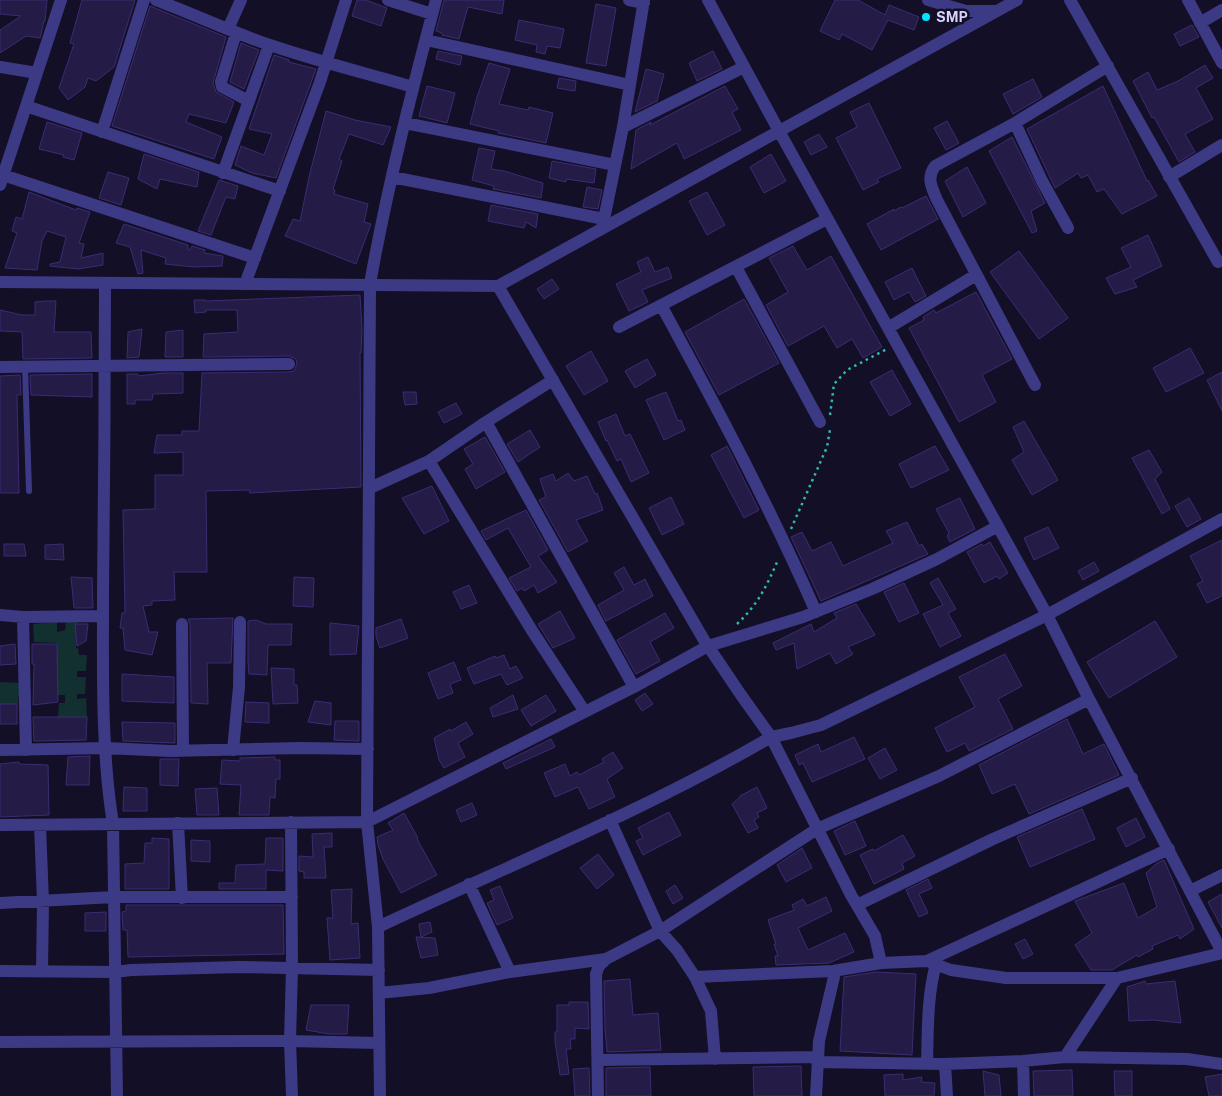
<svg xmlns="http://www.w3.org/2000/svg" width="1222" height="1096" font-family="'Public Sans',sans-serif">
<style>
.green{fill:#12302f}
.building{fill:#241b47;stroke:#3b2d73}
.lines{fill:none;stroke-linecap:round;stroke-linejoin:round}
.path{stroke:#2fb8b0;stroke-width:2.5;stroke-dasharray:2.5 4;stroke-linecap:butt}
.service{stroke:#3d3a85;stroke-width:6}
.minor{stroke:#3d3a85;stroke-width:12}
.tertiary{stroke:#3d3a85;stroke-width:12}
.poi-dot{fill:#00e5ff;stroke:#130f26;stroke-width:2}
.labels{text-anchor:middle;stroke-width:5;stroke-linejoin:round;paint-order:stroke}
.poi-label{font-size:14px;font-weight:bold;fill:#d9d4ff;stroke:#130f26;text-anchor:start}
</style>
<rect width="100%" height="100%" fill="#130f26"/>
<!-- green -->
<path class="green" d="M57,622V632L65,630L66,622H77L79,636L76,637V648H78L79,655H87L86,671H77V677H86L85,694H77V699L86,698L87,717L58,718L59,703H65V695H57V643L34,642L33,624Z
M0,682L22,683V696H18V704H0Z"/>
<!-- building -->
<path class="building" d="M0,0H47L45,21H44L40,38L26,36L0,53V30L21,16L0,14Z
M82,0H135L114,67L96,81L88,78L85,87L68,100L59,88L74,44L70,43Z
M357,0H366L387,8L381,26L352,16Z
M444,0H504L502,14L468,7L459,39L442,35V33L436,31Z
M835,0H858L885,15L889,5L919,17L914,30L888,20L872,50L842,34L839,40L820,31Z
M596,4L616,8L606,66L586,63Z
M150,6L226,37L213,83L216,92L234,102L226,123L189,114L186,122L222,137L214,159L112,126Z
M519,20L564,29L560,48L547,46L545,54L536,52L537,45L515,40Z
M1192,25L1199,37L1180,46L1174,34Z
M241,43L259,50L244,89L230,82Z
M438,51L462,56L460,65L436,59Z
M713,51L722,69L697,81L689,63Z
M274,55L289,60V62L316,69L276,178L252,173L235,165L241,146L264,155L272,134L249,129Z
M489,63L510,69L499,104L528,110L529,107L553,113L546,143L498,133L499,131L470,124L477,97Z
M1205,65L1213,78L1196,88L1213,119L1185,134L1195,152L1179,162L1154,117L1152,118L1133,81L1148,72L1157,90L1178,81Z
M646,69L664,74L657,101L635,112Z
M559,78L576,81L575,91L557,88Z
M1033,79L1042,97L1013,114L1003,94Z
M427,86L455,93L447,123L419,116Z
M725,86L738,109L732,112L741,130L684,159L677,143L631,169L636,130L651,122L650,125Z
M1103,86L1147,181L1148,180L1157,196L1122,214L1104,189L1097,192L1088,175L1081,178L1078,173L1055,188L1027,129Z
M869,103L901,168L877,179L879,182L863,190L836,138L857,127L850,112Z
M326,111L355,120L391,127L383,145L349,134L339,159L342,161L333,189L335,190L334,194L368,204L364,222L371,224L356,264L285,236L293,219L300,221L309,177Z
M947,121L959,143L946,150L934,128Z
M47,122L82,133L74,160L63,157L64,155L39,149Z
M819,134L827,147L811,155L804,142Z
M1012,137L1045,203L1031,211L1037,231L1032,233L989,151Z
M479,148L495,151L491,169L504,171L543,183L541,198L493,189L494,186L472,180Z
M144,154L199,172L197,187L160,179L157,189L138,179Z
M771,154L786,181L764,193L750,167Z
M552,161L596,169L594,183L566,179V182L549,178Z
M967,167L986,203L963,217L945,181Z
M108,172L129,178L121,205L99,198Z
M219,180L238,186L235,199L226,197L211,235L198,231Z
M587,187L602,190L598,209L583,207Z
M29,192L76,210L77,208L90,212L79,243L84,244L81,258L103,253V265L78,269L50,266V264L60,262L66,237L47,231L42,241L37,270L5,268L17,233L12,231L16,217L22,219Z
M707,192L725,225L707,235L689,201Z
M926,196L938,219L881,250L867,224L894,209V211L901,207L902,208Z
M491,205L538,214L536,228L526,222L524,228L488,221Z
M124,224L188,245V250H190L192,246L205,250L204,253L223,256L222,266L194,267L165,264L166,258L141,250L143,273L138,274L130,247L116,243Z
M1148,235L1162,266L1133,280L1137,287L1115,294L1106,278L1131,267L1121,248Z
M793,246L807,270L831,256L882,347L863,358L852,339L837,348L824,326L788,346L766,305L788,292L769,258Z
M1019,251L1068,318L1039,339L990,272Z
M648,257L655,272L668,267L672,278L642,290L648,302L629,311L616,284L641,272L637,262Z
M912,268L926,296L915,302L909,292L894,300L885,282Z
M552,279L559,289L544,299L537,289Z
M976,292L1012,359L982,375L996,402L959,422L909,328L924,320L923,317L934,310L936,313Z
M360,295L362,330L361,353H360L361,487L250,493L249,490L206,491L207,572H174L175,600L152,601V605L143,606L149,632H158L152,655L125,650L123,628H120L122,613H125L123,510L155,509V475H183V452L154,453L157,435H182V431H199L202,373L289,372L294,371L297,364L296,359L289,356L203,357L204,334L238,332L237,310H206V312L195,313L194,300H206V301Z
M744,299L779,363L719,395L685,332Z
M45,301H56L54,332H91L92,358L23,359L22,332L0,331V310L22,315H35V302Z
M142,329L139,357L127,358L128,332Z
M183,330V357H165L166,332Z
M1190,348L1204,373L1166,392L1153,368Z
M591,351L608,381L584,395L566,366Z
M647,359L656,375L635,388L625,371Z
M892,370L911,404L890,416L870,382Z
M1222,372V411L1207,380Z
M164,373H183V393L153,394L152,400H135V404H127V374H138V376Z
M92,374V397L31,395L30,375Z
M20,375L21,395H17L19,493H0V376Z
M403,392H416L417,404L405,405Z
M666,392L678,421L681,420L685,430L664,440L646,400Z
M456,403L462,414L444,423L438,412Z
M616,414L625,436L630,434L649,473L631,482L621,459L617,461L607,440L606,441L598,422Z
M1024,421L1058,480L1032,495L1012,460L1024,452L1013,427Z
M530,430L540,447L518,462L507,444Z
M485,437L505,472L476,489L465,469L473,464L464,449Z
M727,446L759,510L744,518L711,455Z
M935,446L949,470L911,488L899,464Z
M1149,450L1162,472L1155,479L1170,509L1162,514L1132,458Z
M568,473L574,481L587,476L595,494L597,493L603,510L576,520L588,541L568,552L539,500L546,497L540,479L553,474L556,481Z
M432,486L449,521L424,534L402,498Z
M671,497L684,524L662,535L649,508Z
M960,498L975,529L950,542L947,536L949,533L936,509Z
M1189,498L1201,519L1187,527L1175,506Z
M526,510L548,550L538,556L557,582L538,593L534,585L524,591L522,588L517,591L509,578L531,567L508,528L486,540L481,531Z
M907,522L919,546L922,544L928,554L821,601L791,537L802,532L812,551L831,542L843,566L893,543L886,531Z
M1048,527L1059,548L1034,560L1024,538Z
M1222,540V596L1207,603L1197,584L1203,581L1190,556Z
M990,542L1008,573L999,579L997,576L984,583L967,552L982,544L983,546Z
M4,544H24L26,556H4Z
M63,544L64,560L45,559V545Z
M1094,562L1099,571L1083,580L1078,571Z
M624,567L634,585L645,579L653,596L606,621L598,605L624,590L614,573Z
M71,577L92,578L93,608H74Z
M294,577L314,578L313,607L293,606Z
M938,578L956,609L948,613L961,636L940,647L923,614L943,605L930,583Z
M904,583L919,613L899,622L884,592Z
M469,585L477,603L461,609L453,592Z
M856,604L875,635L848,647L853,654L836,664L830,653L797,669L794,643L776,650L773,643L811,624L814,632L837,618L834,613Z
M560,611L575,638L553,648L538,624Z
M665,613L674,628L650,642L660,661L636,674L617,640Z
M233,618L231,663H207L208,704L191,703L190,624L188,619Z
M401,619L408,638L380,648L376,636V628Z
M256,620L266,624H292L291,645H268L267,675L249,674L248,662V621Z
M1155,621L1177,657L1109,698L1087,662Z
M330,623L359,626L356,654L330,655Z
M75,624H88L86,641L77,646Z
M15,644L16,664L0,665V646Z
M32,644H57L58,702L33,705L34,664H32Z
M1005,654L1022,686L998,699L1013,729L969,751L965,743L947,752L935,728L975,707L959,677Z
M504,655L510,669L516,666L523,678L507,685L501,674L474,684L467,668L495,656L496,658Z
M454,662L461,680L450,684L453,693L438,699L428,673Z
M271,668L294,669V685H297L298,703L273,704Z
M122,674L174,677V703L122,701Z
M645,693L653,704L642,711L635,700Z
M513,695L518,709L493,717L490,708Z
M546,695L556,711L531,726L521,710Z
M315,701L331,703V725L308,722Z
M246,702L269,703V723L245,722Z
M0,704H17V724H0Z
M33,717H87L86,740L34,741Z
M1067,719L1083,754L1104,744L1119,775L1029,814L1015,784L992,794L979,765Z
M335,721H359V741L334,740Z
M122,722L175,723V743L123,741Z
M466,722L473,734L458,743L465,757L444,768L439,760L434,738L450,729L451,731Z
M854,737L865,759L812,782L803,763L799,765L795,755L818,744L821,752Z
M551,739L555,747L506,769L503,763Z
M885,748L897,770L880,779L868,758Z
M613,752L623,768L607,779L615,797L589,809L578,787L555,797L544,773L565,764L570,776L577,772L579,775L604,762L602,759Z
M90,756L89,785H66L68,757Z
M275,757V760H280V779H276L275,798L270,797L269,815H239L241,785L220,784L222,760L240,761V758Z
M160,759H179L178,786L160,785Z
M19,762V764L48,765L49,815L0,817V764Z
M124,787L147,788V811H123Z
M757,787L767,808L757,813L759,817L754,820L758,828L748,833L732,804L740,797V796Z
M217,788L219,815H197L195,789Z
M472,803L477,815L461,822L456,810Z
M1082,809L1095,839L1030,867L1017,837Z
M669,812L681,835L643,855L636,841L643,838L638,828Z
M404,813L418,838L417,839L437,875L401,893L383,859L378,845L377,837L393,830L388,823Z
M1136,818L1145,837L1126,847L1117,828Z
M855,821L866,846L845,855L834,831Z
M332,833V847H324L326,878H304V872L299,871V856L313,857L312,834Z
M903,835L915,856L902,863L904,869L874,884L860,855L873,849L874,851Z
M152,838L169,839V889H125V864L144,863L145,843H152Z
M266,838H283V871L266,870V889H219V883H235L236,865L265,864Z
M191,840L210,841V862L191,861Z
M802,848L812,868L786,882L777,865Z
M598,854L614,875L597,889L580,868Z
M1164,860L1194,929L1180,939L1178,935L1152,946L1153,949L1138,957L1137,955L1112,970H1091L1075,945L1092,933L1075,901L1124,883L1138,918L1157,907L1146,873L1156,864Z
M928,879L932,888L919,894L928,913L919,917L906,890Z
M675,885L683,898L673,904L666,891Z
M500,886L513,918L497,925L487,903L494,900L490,890Z
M352,889L351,924L358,923L360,958L330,960L327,918H333L331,890Z
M1222,894V928L1208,902Z
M826,897L832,911L798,928L808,950L845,933L854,952L829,963L776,965L775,956H778L774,944H776L768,920L794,910L792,905L803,899L807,906Z
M126,905H283L284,954L128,957L127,930H123L122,912L126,911Z
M106,912V931H85V913Z
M430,922L432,932L421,937L419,924Z
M416,937L435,938L438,955L421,958Z
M1025,939L1033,954L1023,959L1015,944Z
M876,972L916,974L912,1055L840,1051L844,977Z
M630,979L633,1015L658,1013L661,1050L607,1052L605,1029L604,981Z
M1145,981L1146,984L1175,981L1181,1023L1153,1020L1129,1021L1127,987Z
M569,1002H588L589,1029L575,1028V1039H570L571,1049H566L569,1074L560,1075L555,1041V1032H557V1005H569Z
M311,1005H349L347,1034H329L306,1030Z
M801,1066L802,1096H754L753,1067Z
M650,1067L651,1096H606V1068Z
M589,1068L590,1096H575L573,1069Z
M1072,1070L1073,1096H1034L1033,1071Z
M983,1071L999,1075L1001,1096H985Z
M1114,1071H1132V1096H1115Z
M903,1074V1080L922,1077L921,1082L935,1083L934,1096H885L884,1075Z
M1222,1074V1096H1209L1205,1077Z"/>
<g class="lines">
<!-- path -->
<path class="path" d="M830,415L834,384L847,370L887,349
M791,529L827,447L830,430
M737,624C759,603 766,587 778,560"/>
<!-- service -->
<path class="service" d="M25,366L29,491"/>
<!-- minor -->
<path class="minor" d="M156,0C194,14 231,32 270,45C317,61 365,73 413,87
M388,0L432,14
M436,0C411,94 387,188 370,284L367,822L634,687L708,646L803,617L872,589L937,559L998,526
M629,0L644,3
M708,0L779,131L1047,615L1089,699L1222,952
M928,0L966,11H996
M1070,0L1218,262
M1188,0L1222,63
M1200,23L1222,10
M228,29L241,0
M236,33L221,82L222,87L249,101
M426,40L630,85
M0,67L37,73
M26,106L280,191
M405,123L615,165
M1015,123L1042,181L1068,228
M623,127L744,67
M102,132L144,0
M223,173L269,45
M3,175L255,258
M392,177L604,219
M1169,177L1222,145
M0,185L61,0
M602,229L623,127L644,0
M736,267L820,422
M105,283C105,387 104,490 103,594C103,670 101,749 113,824L117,1096
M245,284L320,82L346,0
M498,286L1017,0
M661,305C716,406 770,507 816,612
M619,327L827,219
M888,328L976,275
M0,367L289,364
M1035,385L937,200C932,188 926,178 935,166L1015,123L1108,66
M486,422L634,687
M429,461L486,422L553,380
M370,488L429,461L531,629L585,712
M0,615L23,617L103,616
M23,617L26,750
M182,624L183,751
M0,750L106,748L170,751L301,748L368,749
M233,750L239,687L240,622
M291,822L292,968L290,1041L292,1096
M178,823L182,898
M0,825L367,822L378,927L380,1096
M40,825L43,902L42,971
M469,884L510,972
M1190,891L1222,875
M0,903L114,897H292
M857,905L993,839L1132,778
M378,927C510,865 646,810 771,737L851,895L875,936L881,963L833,971L834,977L819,1041L816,1096
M927,961L1169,849
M881,963L927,961L951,970L1006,978H1117L1222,953
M0,971L115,972L131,970L239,967L379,970
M695,977L833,971
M379,993L429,988L510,972L606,959
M0,1042L290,1041L379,1043
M1065,1057L1117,978
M715,1059L711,1011L695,977L677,950L660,931L817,829L939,776L1089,699
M598,1060L818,1057
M1023,1061L1024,1096
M817,1062L945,1064L1023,1061L1065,1057L1187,1059L1222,1064
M927,1063C928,1030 927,996 936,964
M945,1064L947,1096
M598,1096L596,974L599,966L606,959L660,931L610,820"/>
<!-- tertiary -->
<path class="tertiary" d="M0,282L498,286L704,640L741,695L771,737L791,733L821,725L1047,615L1222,519"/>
</g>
<!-- markers -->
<circle class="poi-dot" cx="926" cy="17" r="5"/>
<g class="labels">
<!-- poi labels -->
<g class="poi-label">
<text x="936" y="22">SMP</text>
</g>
</g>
</svg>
